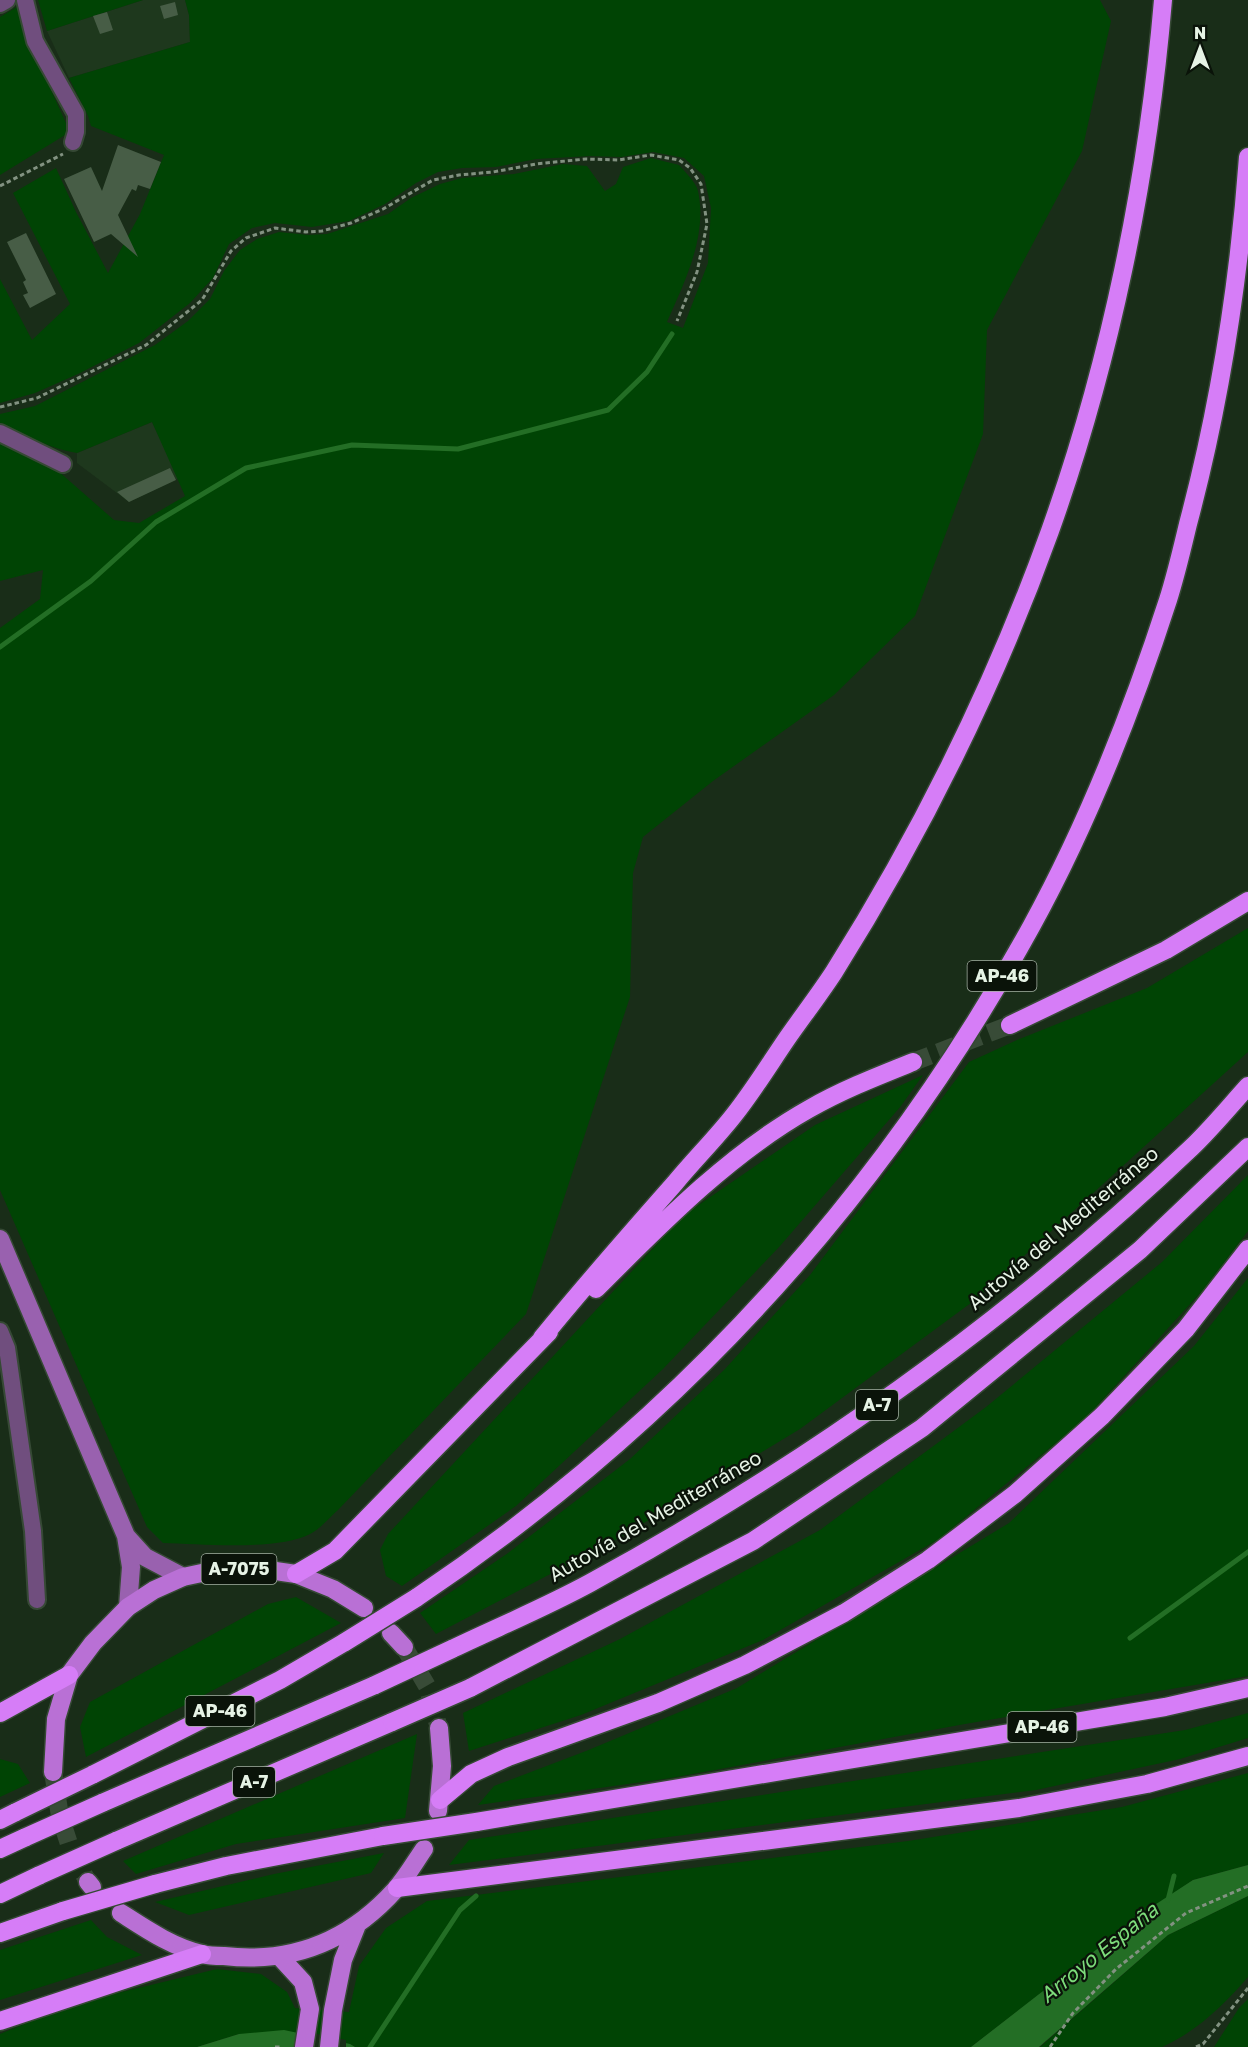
<svg xmlns="http://www.w3.org/2000/svg" width="1248" height="2047" font-family="'Golos Text',sans-serif">
<style>
.built{fill:#1e381d}
.green{fill:#004404}
.water{fill:#236e25}
.pier{fill:#192d18}
.lines{fill:none;stroke-linecap:round;stroke-linejoin:round}
.stream{stroke:#236e25;stroke-width:5}
.building{fill:#475d46}
.primary-tunnel{stroke:#384b37;stroke-width:18;stroke-dasharray:18 9;stroke-linecap:butt}
.highway-tunnel{stroke:#384b37;stroke-width:18;stroke-dasharray:18 9;stroke-linecap:butt}
.street-casing{stroke:#364935;stroke-width:20}
.secondary-casing{stroke:#364935;stroke-width:21}
.primary-casing{stroke:#364935;stroke-width:21}
.highway-casing{stroke:#364935;stroke-width:21}
.path{stroke:#829281;stroke-width:3;stroke-dasharray:4.5 3;stroke-linecap:butt}
.street{stroke:#704e7e;stroke-width:16}
.secondary{stroke:#9961af;stroke-width:18}
.primary{stroke:#b970d5;stroke-width:18}
.highway{stroke:#d67df7;stroke-width:18}
.highway-bridge-casing{stroke:#364935;stroke-width:21;stroke-linecap:butt}
.highway-bridge{stroke:#d67df7;stroke-width:18}
.labels{text-anchor:middle;stroke-width:4.5;stroke-linejoin:round;paint-order:stroke}
.shield{fill:#0a1309;stroke:#a4b0a3;stroke-width:1.5}
.shield-label{font-size:18px;font-weight:bold;fill:#e6f3e5}
.street-label{font-size:20px;fill:#e6f3e5;stroke:#0a1309}
.water-label{font-size:21px;font-style:italic;fill:#7ddc7b;stroke:#0a1309}
</style>
<rect width="100%" height="100%" fill="#192d18"/>
<!-- built -->
<path class="built" d="M143,0H185L189,15L190,42L69,78L47,31Z
M152,422L179,478L129,502L77,463V453Z"/>
<!-- green -->
<path class="green" d="M38,0H143L47,31Z
M185,0H1100L1111,21L1082,151L987,330L983,434L915,616L834,695L713,781L643,837L633,873L630,997L526,1314L338,1510C329,1518 320,1529 310,1534C277,1551 202,1544 163,1543L147,1527L0,1190V628L40,599L43,570L0,581V442L57,470L114,520L139,523L185,496L152,422L77,453C50,449 25,435 0,423V414L35,406L155,345L188,321L210,299L224,271L240,250L257,239L279,232L308,235L327,234L388,214L411,198L440,184L462,178L514,174L563,164L587,166L605,191L616,184L623,167L651,158L679,165C685,172 696,182 698,191C708,236 684,283 667,322L683,328L708,263L711,208L704,176L684,158L653,152L621,157L590,156L536,159L496,167L462,168L438,172L416,183L385,204L349,221L312,227L275,223L252,228L229,244L213,278L190,303L139,343L78,374L35,393L0,403V279L32,340L70,304L13,193L56,168L76,212L108,273L140,214L164,155L91,126L88,116L69,78L190,42L189,15Z
M20,5L30,43L70,132L0,175V17Z
M1248,928V1052L979,1297L800,1429L619,1538L436,1634L420,1613L508,1553L630,1459L725,1369L810,1275L969,1062L1017,1040L1147,988Z
M923,1075L901,1106L780,1246L663,1369L516,1506L402,1586L386,1576L380,1550L388,1534L684,1215L815,1125Z
M1248,1175V1231L1203,1290L1085,1419L939,1539L763,1640L581,1715L469,1751L463,1713L620,1639L820,1530L986,1407L1162,1262Z
M1248,1278V1676L965,1724L671,1778L478,1805L494,1786L586,1751L737,1688L1009,1523L1194,1346Z
M296,1597L341,1623L86,1757L80,1727L90,1702L268,1604Z
M1248,1713V1738L1180,1759L1036,1790L449,1865L469,1840L1185,1730Z
M417,1734L405,1818L236,1844L136,1874L123,1861Z
M0,1759L18,1764L30,1783L0,1797Z
M1248,1773V1865L1193,1880L1150,1909L971,2047H355L350,2044L239,2034L197,2047H0V2034L72,2004L217,1969L261,1974L287,1992L295,2008L349,2012L359,1966L386,1928L427,1901L908,1841L1122,1807Z
M384,1853L371,1873L189,1915L155,1902L274,1874Z
M1248,1896V1977C1224,2005 1196,2032 1162,2047H1040L1168,1935Z
M91,1920L107,1937L142,1955L0,2000V1950Z
M1248,1999V2047H1214L1239,2008Z"/>
<!-- water -->
<path class="water" d="M1248,1865V1896L1168,1935L1039,2047H971L1150,1908L1193,1880Z
M284,2030L350,2044L355,2047H197L239,2034Z"/>
<!-- pier -->
<path class="pier" d="M298,2030L346,2040V2047H295Z"/>
<g class="lines">
<!-- stream -->
<path class="stream" d="M0,647L91,581L156,522L246,468L352,445L458,449L608,410L647,372L672,334
M1130,1638L1248,1552
M1168,1900L1174,1876
M370,2047L460,1910L476,1896"/>
</g>
<!-- building -->
<path class="building" d="M175,2L178,15L164,19L160,6Z
M107,12L113,30L100,34L93,16Z
M118,145L161,162L150,189L138,185L136,191L132,189L118,215L138,257L111,234L94,242L64,179L91,167L102,191Z
M26,233L56,294L30,308L23,295L28,293L23,282L26,280L7,242Z
M170,468L176,480L129,502L117,492Z"/>
<g class="lines">
<!-- primary-tunnel -->
<path class="primary-tunnel" d="M404,1647L427,1686L439,1728
M53,1772L60,1816L72,1853L88,1882"/>
<!-- highway-tunnel -->
<path class="highway-tunnel" d="M913,1062L1010,1025"/>
<!-- street casing -->
<g class="street-casing">
<path id="street" d="M25,0L35,41L76,114V132L73,142
M0,4L7,0
M0,433L63,464
M0,1331L7,1348L33,1531L37,1600"/>
</g>
<!-- secondary casing -->
<g class="secondary-casing">
<path id="secondary" d="M0,1239L126,1536L131,1567L128,1607
M126,1536L145,1557L183,1577"/>
</g>
<!-- primary casing -->
<g class="primary-casing">
<path id="primary" d="M391,1633L404,1647
M53,1772L56,1719L69,1675L93,1643L128,1607L154,1590L183,1577L211,1571L255,1568L296,1574L333,1589L364,1608
M438,1811L442,1766L439,1728
M88,1882L92,1887
M121,1913C146,1929 172,1947 202,1954C209,1956 217,1956 224,1956C293,1964 349,1941 395,1890C406,1878 415,1862 424,1849
M280,1957L303,1982L310,2009L304,2047
M329,2047L333,2010L343,1960L357,1925"/>
</g>
<!-- highway casing -->
<g class="highway-casing">
<path id="highway" d="M1010,1025L1166,950L1248,901
M596,1289C660,1225 729,1154 809,1109C842,1090 878,1076 913,1062
M542,1338C585,1285 630,1234 675,1183C694,1160 716,1138 734,1115C753,1091 769,1065 786,1040C802,1017 819,995 834,972C920,835 995,684 1050,531C1110,363 1148,178 1163,0
M296,1574L335,1551L549,1332
M416,1598C675,1424 880,1201 1031,927C1087,825 1132,711 1168,600C1176,575 1182,549 1188,524C1220,404 1239,281 1248,157
M452,1649C498,1627 546,1607 590,1583C808,1464 1011,1319 1191,1148C1211,1129 1229,1107 1248,1086
M470,1688L753,1541L922,1428L1140,1250L1248,1147
M0,1713L69,1675
M92,1775L280,1680L345,1642
M440,1800L471,1774L508,1757L658,1703L745,1665L844,1613L928,1560L1015,1494L1102,1416L1186,1329L1248,1249
M102,1803L375,1685
M0,1820L16,1812
M476,1822L1165,1707L1248,1688
M116,1841L392,1722
M0,1849L26,1837
M155,1884L226,1866L383,1836
M397,1888L1019,1808L1147,1784L1248,1756
M0,1894L40,1875
M0,1933L63,1911
M0,2021L202,1954"/>
</g>
<!-- path -->
<path class="path" d="M0,186L63,154
M0,407L37,398L146,345L202,300L231,251L246,238L275,228L306,232L322,231L351,223L383,209L433,180L459,175L493,172L536,164L586,159L618,160L651,155L679,160L690,168L701,184L707,224L697,272L677,321
M275,2047H280
M1050,2047L1073,2013L1116,1969L1186,1913L1248,1886
M1196,2047L1203,2044L1248,1988"/>
<!-- street -->
<use href="#street" class="street"/>
<!-- secondary -->
<use href="#secondary" class="secondary"/>
<!-- primary -->
<use href="#primary" class="primary"/>
<!-- highway -->
<use href="#highway" class="highway"/>
<!-- highway-bridge casing -->
<g class="highway-bridge-casing">
<path id="highway-bridge" d="M345,1642L416,1598
M375,1685L452,1649
M392,1722L470,1688
M16,1812L92,1775
M383,1836L476,1822
M26,1837L102,1803
M40,1875L116,1841
M63,1911L155,1884"/>
</g>
<!-- highway-bridge -->
<use href="#highway-bridge" class="highway-bridge"/>
</g>
<g class="labels">
<!-- shield labels -->
<g class="shield">
<rect x="967.5" y="961" width="69" height="30" rx="4.5"/>
<rect x="856" y="1390" width="42" height="30" rx="4.5"/>
<rect x="201.5" y="1554" width="75" height="30" rx="4.5"/>
<rect x="185.5" y="1696" width="69" height="30" rx="4.5"/>
<rect x="1007.5" y="1712" width="69" height="30" rx="4.5"/>
<rect x="233" y="1767" width="42" height="30" rx="4.5"/>
</g>
<g class="shield-label">
<text x="1002" y="982">AP-46</text>
<text x="877" y="1411">A-7</text>
<text x="239" y="1575">A-7075</text>
<text x="220" y="1717">AP-46</text>
<text x="1042" y="1733">AP-46</text>
<text x="254" y="1788">A-7</text>
</g>
<!-- street labels -->
<g class="street-label">
<text transform="translate(1063 1228) rotate(-40)" y="7">Autovía del Mediterráneo</text>
<text transform="translate(655 1516) rotate(-30)" y="7">Autovía del Mediterráneo</text>
</g>
<!-- water labels -->
<g class="water-label">
<text transform="translate(1099 1953) rotate(-39)" y="7">Arroyo España</text>
</g>
</g>
<!-- north arrow -->
<g transform="translate(1200 48)" stroke="#0a1309" stroke-width="4.5" paint-order="stroke">
<path d="M0-4.5L10 22L0 15L-10 22Z" fill="#e6f3e5"/>
<text y="-9" font-size="16" font-weight="bold" text-anchor="middle" fill="#e6f3e5">N</text>
</g>
</svg>
